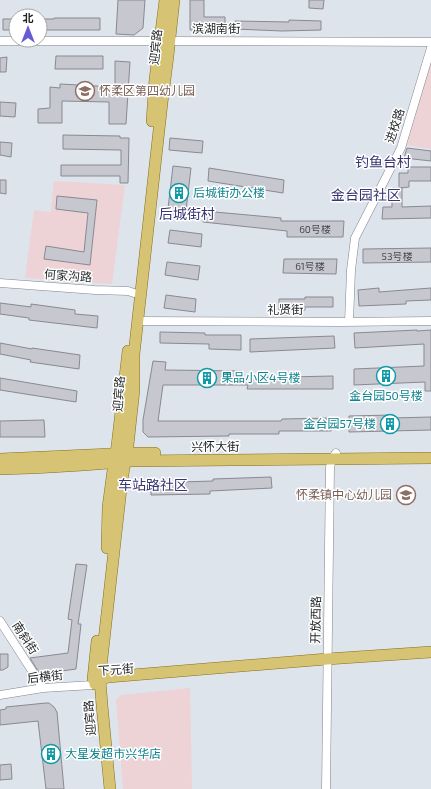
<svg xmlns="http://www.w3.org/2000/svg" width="431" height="789" font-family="'Exo 2','Noto Sans SC',sans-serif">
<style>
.commercial{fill:#edd2d6}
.building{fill:#c7c7d0;stroke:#898991}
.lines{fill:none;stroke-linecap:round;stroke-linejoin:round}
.minor-casing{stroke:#80858c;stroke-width:9}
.major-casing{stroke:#84701c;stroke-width:12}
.minor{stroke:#fff;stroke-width:8}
.major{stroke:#d6c374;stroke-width:11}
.labels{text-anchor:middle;stroke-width:3;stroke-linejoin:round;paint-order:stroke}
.number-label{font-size:10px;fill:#494a4f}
.street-label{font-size:12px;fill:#1f2124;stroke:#fff}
.education-label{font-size:12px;fill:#785e54;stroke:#fff;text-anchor:start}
.culture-label{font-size:12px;fill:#0d838f;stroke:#fff;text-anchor:start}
.quarter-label{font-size:14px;fill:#393571;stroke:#fff}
</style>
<rect width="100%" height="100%" fill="#dee4eb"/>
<!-- commercial -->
<path class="commercial" d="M431,62V149L407,145V136Z
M54,181L125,185L112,284L25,278L34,210L51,212Z
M190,688L192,789H123L116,700L121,695Z"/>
<!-- building -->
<path class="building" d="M118,0H145L143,28L134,35L116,34Z
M190,0H204V17H225V30H190Z
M309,0H324L323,9L309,8Z
M54,18H100V30H40V19H54Z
M3,19H16V30H3Z
M289,20L321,21V30L282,31L235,29V21L289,22Z
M56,56H103V69H55Z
M7,57L6,72H0V58Z
M115,61L130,62L126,124H109V102L62,101V123H38V109L50,108V87L60,88V84L115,87Z
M0,102L16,103L15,117L0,116Z
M63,135L120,136V138H129L128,183H120V176H61V165H121V150L63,149Z
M170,138L203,141L202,153L169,150Z
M0,142L12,143L11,157L0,155Z
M407,148L431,151V161L404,158Z
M173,166L191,168L185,219L167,217Z
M408,167H431V181H409V187L400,188H402V207L431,206V218L382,219L383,207H392V188H399V173H408Z
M209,168L284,180L283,193L208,181Z
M0,180H6V194L0,193Z
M57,196L97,200L90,265L44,259L46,246L84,252L88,213L56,209Z
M204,211L281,218V221H344L343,237H287V231L203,222Z
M170,230L202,234L201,247L168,243Z
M431,248V262L363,263V249Z
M284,259H337L336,274L283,273Z
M167,262L200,266L198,280L165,275Z
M379,288V292L431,288V300L406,301V304L359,306L358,290Z
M166,295L196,299L195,312L164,308Z
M305,297H333V307H305V310H279V299H305Z
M0,303L31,307V304L75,310V314L98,316L97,328L29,320V318L0,314Z
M417,330V331L431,330V391H425V382L354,385V369L424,366V344L355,348L354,333Z
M160,332L205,333V335H241V350L209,349V344L160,343Z
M334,336L335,348L250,352V339Z
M0,343L32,349V348L80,355L79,369L30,362L31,360L0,354Z
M153,361L166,362L165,370L242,371V378L333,376V389H247L248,385H163L158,421H281L282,419L331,418V431H279V434H229V436L148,437L143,432V420Z
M0,378L77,391L76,402L0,390Z
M392,415V418L431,417V430L349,432V416Z
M44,420L45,437H0V421Z
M271,477L272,488L210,491V494L151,495V483L213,481V479Z
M76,564L87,565L78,624H81L76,669L40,674L30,658L68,653L72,620L68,619Z
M0,654H8V667L3,670H0Z
M46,703H49L54,707L57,712L64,789H46L38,721L0,725V710L6,709V707Z
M11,764L12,779L0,780V765Z"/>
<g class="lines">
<!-- minor casing -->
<g class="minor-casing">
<path id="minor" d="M0,41H169L431,42
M0,283L95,290L128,291L134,293
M138,321L341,322L431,321
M349,322L351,270L355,238L401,148L431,48
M0,621L43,688
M0,695L43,688L93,685
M326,789L330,467L332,459L336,453"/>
</g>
<!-- major casing -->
<g class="major-casing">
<path id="major" d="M152,121L155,79L165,0
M0,459L133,453H155
M0,469C44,468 88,465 132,461L431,458
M107,548L108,507L113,470L117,446L128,351
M93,679L97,641
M95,684L100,680L108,677L327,659L431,652
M110,789L102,705L100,680L101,667L122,480L128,445L134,390V354L162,103L168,56L174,0"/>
</g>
<!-- minor -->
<use href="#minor" class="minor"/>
<!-- major -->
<use href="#major" class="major"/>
</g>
<!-- icons -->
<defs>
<g id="school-ring" transform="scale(1)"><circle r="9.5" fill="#fff" stroke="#8d6e63" stroke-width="1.5"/><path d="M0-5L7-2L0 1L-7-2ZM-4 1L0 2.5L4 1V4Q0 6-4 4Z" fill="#8d6e63"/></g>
<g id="building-ring" transform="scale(1)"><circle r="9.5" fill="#fff" stroke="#0f9aa8" stroke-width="1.5"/><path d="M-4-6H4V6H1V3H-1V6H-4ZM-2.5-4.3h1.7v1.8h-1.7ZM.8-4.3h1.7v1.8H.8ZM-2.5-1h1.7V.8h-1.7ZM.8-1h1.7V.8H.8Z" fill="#0f9aa8"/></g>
</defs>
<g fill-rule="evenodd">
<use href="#school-ring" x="85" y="91"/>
<use href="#building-ring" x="179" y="193"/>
<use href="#building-ring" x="386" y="376"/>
<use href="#building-ring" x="207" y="378"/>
<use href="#building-ring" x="390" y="424"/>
<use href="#school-ring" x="406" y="495"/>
<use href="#building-ring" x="51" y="754"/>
</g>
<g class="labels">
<!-- number labels -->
<g class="number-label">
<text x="315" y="233">60号楼</text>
<text x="397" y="260">53号楼</text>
<text x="310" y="270">61号楼</text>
</g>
<!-- street labels -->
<g class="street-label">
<text x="216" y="33">滨湖南街</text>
<text transform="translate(156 47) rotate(-84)" y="4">迎宾路</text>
<text transform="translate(395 126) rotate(-72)" y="4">进校路</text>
<text transform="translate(68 276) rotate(4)" y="4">何家沟路</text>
<text x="285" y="314">礼贤街</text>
<text transform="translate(119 394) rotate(-86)" y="4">迎宾路</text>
<text x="215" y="451">兴怀大街</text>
<text transform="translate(316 620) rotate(-89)" y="4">开放西路</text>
<text transform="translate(25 638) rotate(57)" y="4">南斜街</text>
<text transform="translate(116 670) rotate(-4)" y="4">下元街</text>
<text transform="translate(45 677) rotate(-6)" y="4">后横街</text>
<text transform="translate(90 718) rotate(-95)" y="4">迎宾路</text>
</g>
<!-- education labels -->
<g class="education-label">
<text x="99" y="95">怀柔区第四幼儿园</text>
<text x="392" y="499" text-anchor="end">怀柔镇中心幼儿园</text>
</g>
<!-- culture labels -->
<g class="culture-label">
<text x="193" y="197">后城街办公楼</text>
<text x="221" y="382">果品小区4号楼</text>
<text x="386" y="400" text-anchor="middle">金台园50号楼</text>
<text x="376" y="428" text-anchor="end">金台园57号楼</text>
<text x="65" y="758">大星发超市兴华店</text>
</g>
<!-- quarter labels -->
<g class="quarter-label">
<text x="383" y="167">钓鱼台村</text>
<text x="366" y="200">金台园社区</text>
<text x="187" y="219">后城街村</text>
<text x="153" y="490">车站路社区</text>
</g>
</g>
<!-- north arrow -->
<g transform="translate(28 28)"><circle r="19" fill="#ffffff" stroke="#a5a6a7"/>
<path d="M0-3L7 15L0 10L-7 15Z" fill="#675bd4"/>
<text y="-6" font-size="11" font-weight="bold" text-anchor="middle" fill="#1f2124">北</text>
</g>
</svg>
